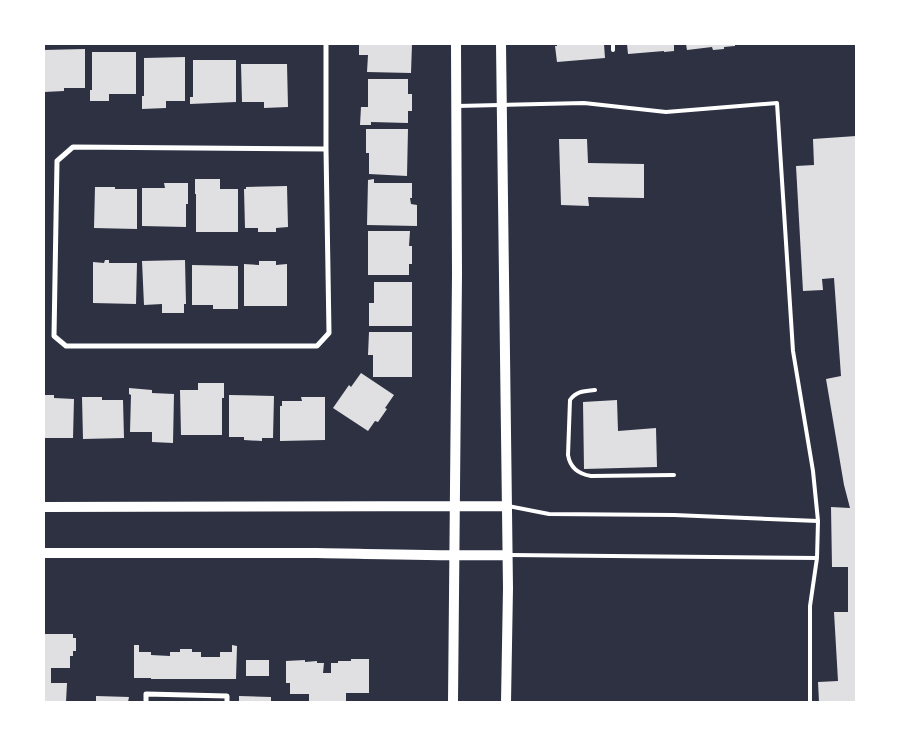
<svg xmlns="http://www.w3.org/2000/svg" width="900" height="746" font-family="Quicksand,sans-serif">
<style>
.building{fill:#e0e0e3}
.lines{fill:none;stroke-linecap:round;stroke-linejoin:round}
.service{stroke:#fff;stroke-width:4}
.minor{stroke:#fff;stroke-width:5}
.secondary{stroke:#fff;stroke-width:10}
</style>
<rect width="100%" height="100%" fill="#2d3142"/>
<!-- building -->
<path class="building" d="M359,44H412L411,73L367,72L368,55H359Z
M557,44H604L605,58L557,62L555,46H557Z
M627,44H674V51L664,52V51L628,54Z
M686,44H735V46L724,47V49L713,50L712,47L687,50Z
M85,49V88H64V91L44,92V50Z
M92,52H136V94H109V101H90V90H92Z
M185,57V101H166V108L142,109V96H144V58Z
M193,60H236V102L190,104V97H193Z
M241,64H287L288,107L264,108V102H242Z
M368,79H408V94H412V111H408V123L371,122V125H360L361,107H368Z
M366,129H408L407,176L369,174V153H366Z
M856,136V702H819L818,682L838,681L834,612H848V567H832L831,507L850,508L844,485L826,379L841,376L834,278L822,279L823,290L803,291L796,166L814,165L813,139Z
M559,139H587L588,163L644,164V198L588,197L589,206L561,205Z
M195,179H220V189H238V232H196V194H195Z
M374,179V183H412V198H410L411,204L417,205V226L367,225L368,180Z
M164,183H188V204H186V227L142,226V188H165Z
M287,186L288,227L276,228V232H258V228H245L244,189H246V187Z
M95,187H115V189H137V229L94,228Z
M368,231H410L409,246H412V264H409V275H368Z
M105,260H109V263H137L136,304L93,303V262L104,263Z
M185,260L186,304H184V313H162V304L144,305L142,261Z
M259,261H276V265L287,264V306H244V264L259,265Z
M192,265L238,266V309H213V305H192Z
M374,282H412V326H369V303H374Z
M369,332H412V377H373V355H368Z
M361,373L394,395L385,408L387,409L378,422L375,421L368,431L333,408L349,385L351,387Z
M198,383H224V398H222V435H181L180,390H198Z
M129,388L152,390V393L174,394L173,443L152,442V432H130L131,395L129,394Z
M44,395H54V398L74,399L73,438H44Z
M229,395L274,396L273,438H262V441L244,440V437H229Z
M82,397H102V400H123L124,438L83,439Z
M301,397H325V440L280,441V406H282V401H302Z
M617,400L618,431L656,428L657,467L584,469L583,402Z
M44,634H73V638H76V651H73V656H70V668H51V683H67L66,702H44Z
M134,645H139V652H151V655L170,656V652H180V649H192V652H201V657H220V652H232V645L237,646L236,679H151V678H134Z
M351,659H369V693H346V702H309V694H290V683H286V661L305,660V662L317,661V663H324L323,673H331V663H338V661H351Z
M246,660H269V676H246Z
M96,696L129,697L128,702H96Z
M239,696L271,697V702H239Z"/>
<g class="lines">
<!-- service -->
<path class="service" d="M613,44V50
M457,106L584,103L666,112L777,103L793,351L813,471L818,521L817,558L810,606V702
M595,390C584,391 576,391 570,400L568,455C570,467 578,474 591,476L674,475
M508,506L549,514L674,515L818,521
M510,555L817,558"/>
<!-- minor -->
<path class="minor" d="M326,149L73,147L57,161L54,336L66,346H317L329,333L326,149V44
M146,702V694L227,696V702"/>
<!-- secondary -->
<path class="secondary" d="M501,44L508,588L506,702
M44,507L507,506
M44,553C135,553 226,553 317,553C381,554 444,556 507,555
M453,702L457,274L456,44"/>
</g>
<!-- border -->
<rect width="900" height="746" fill="none" stroke="#ffffff" stroke-width="90"/>
</svg>
